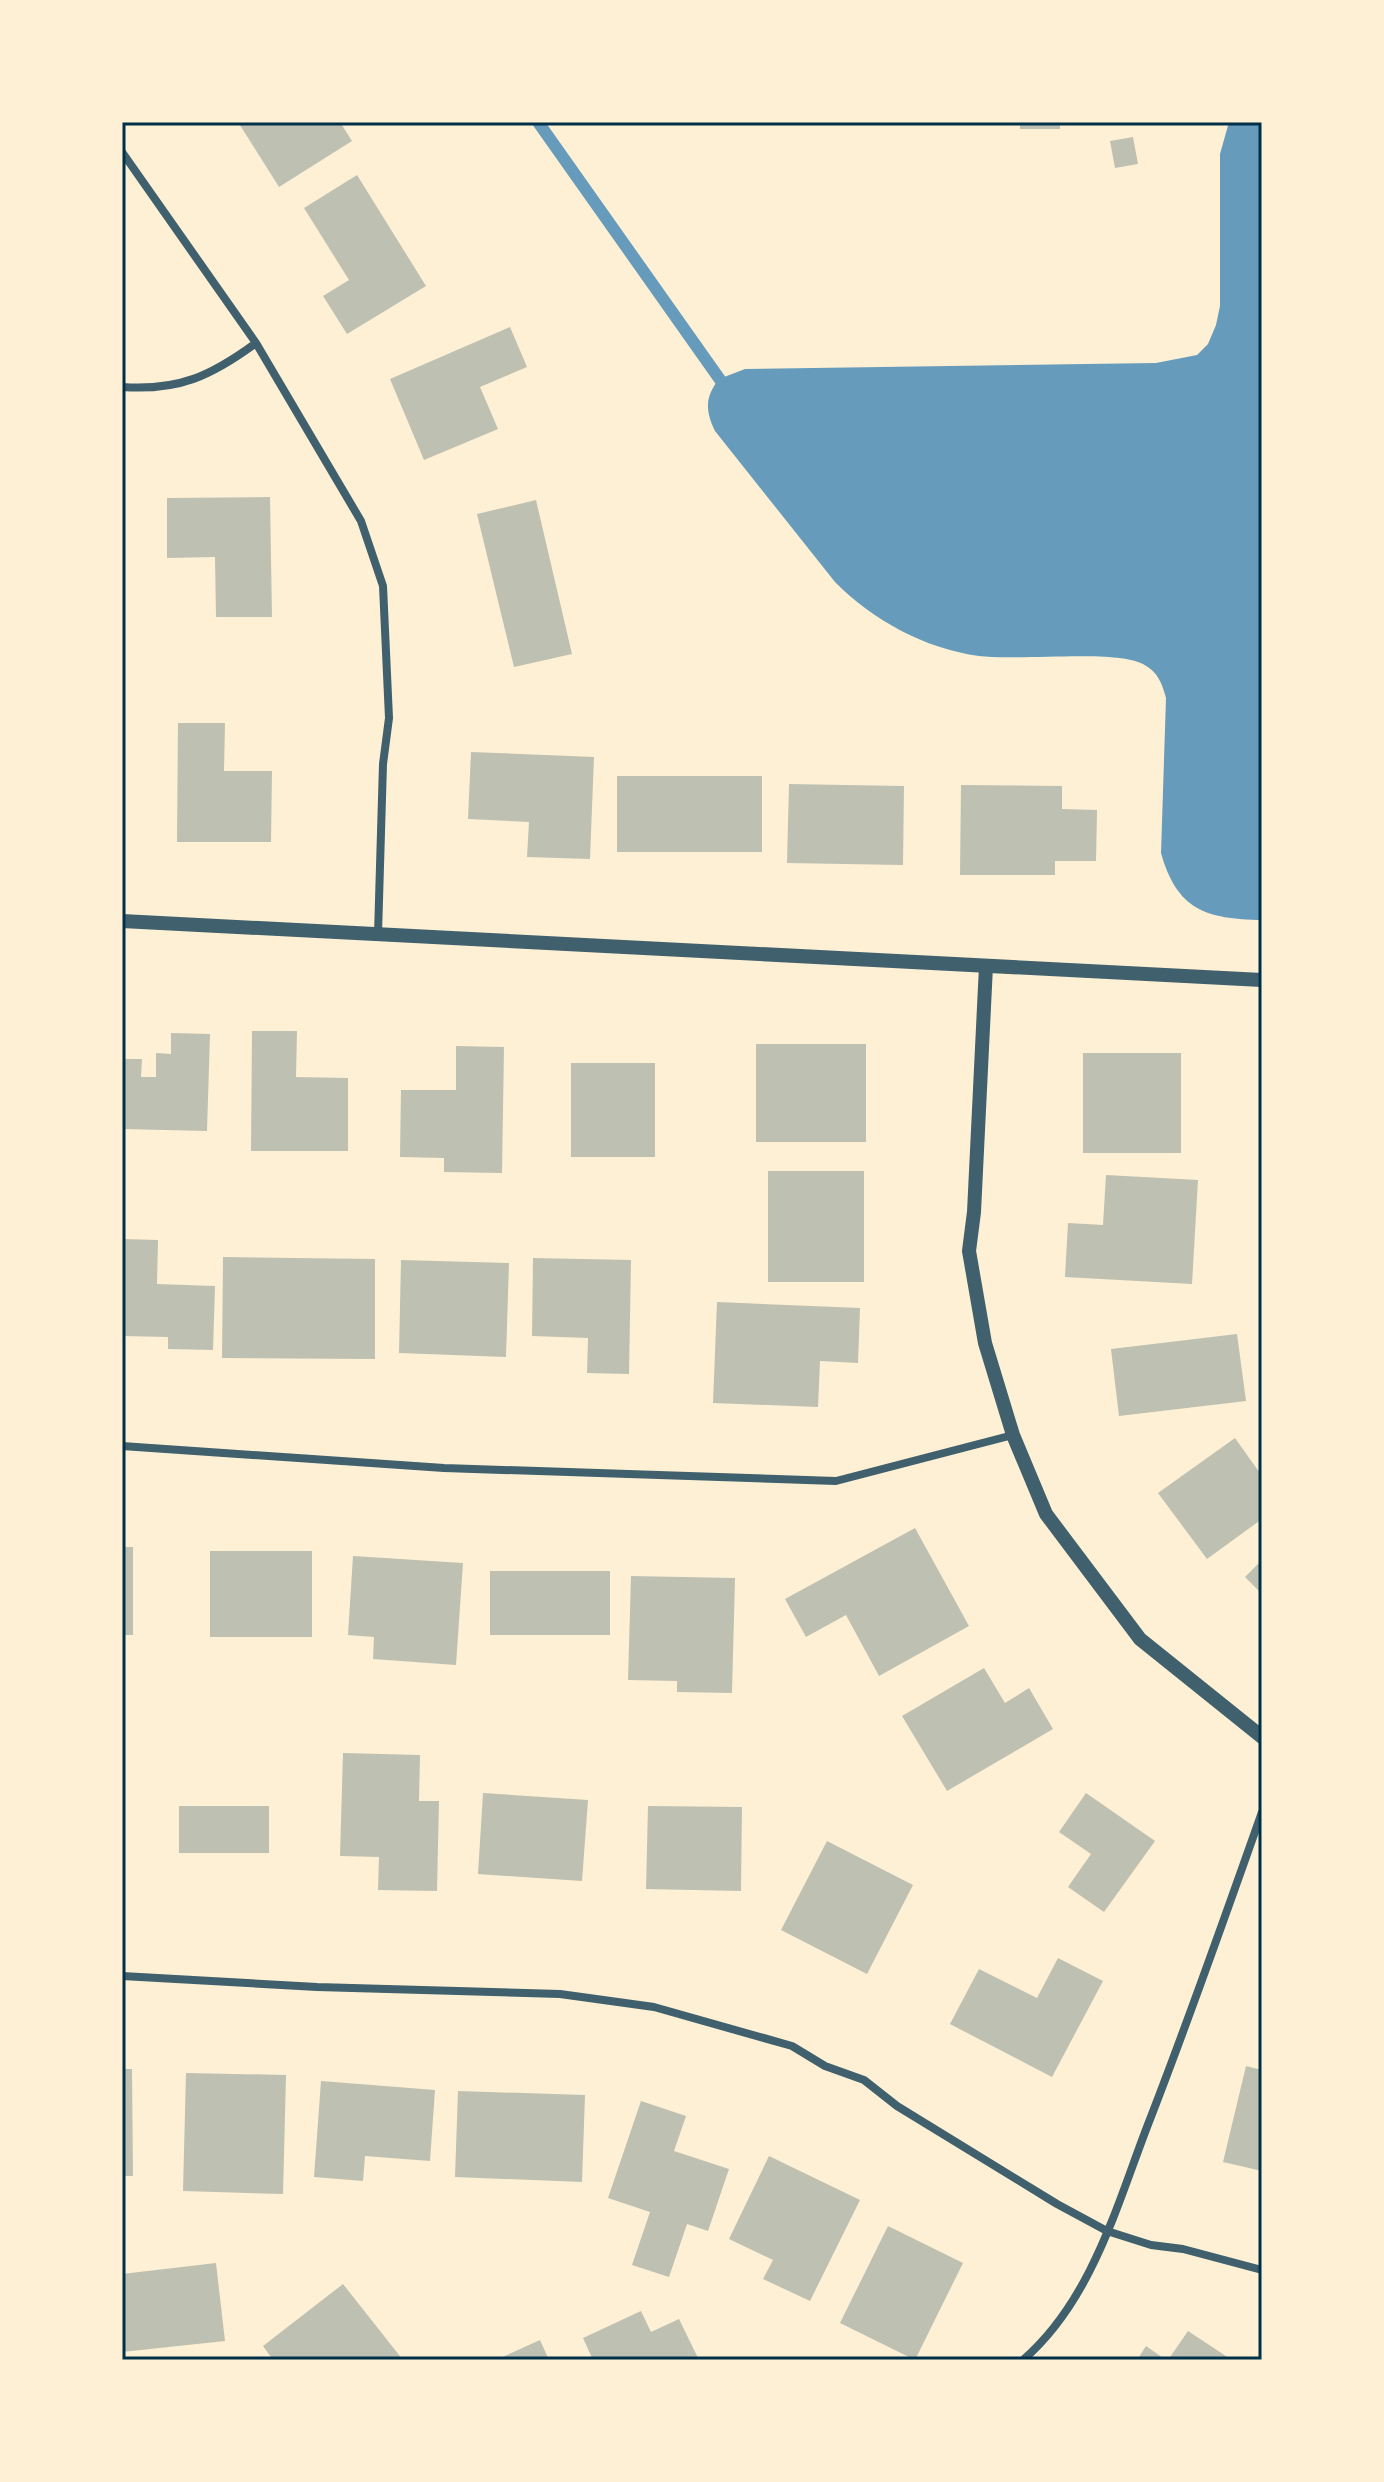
<svg xmlns="http://www.w3.org/2000/svg" width="1384" height="2482" font-family="'Titillium Web',sans-serif">
<style>
.water{fill:#669bbc}
.lines{fill:none;stroke-linecap:round;stroke-linejoin:round}
.stream{stroke:#669bbc;stroke-width:12}
.building{fill:#bec0b2}
.minor{stroke:#3f606c;stroke-width:8}
.tertiary{stroke:#3f606c;stroke-width:14}
.neatline{fill:none;stroke:#003049;stroke-width:3}
</style>
<rect width="100%" height="100%" fill="#fdf0d5"/>
<!-- water -->
<path class="water" d="M1229,122H1262V920C1206,919 1177,910 1161,853L1166,698C1162,683 1158,672 1143,664C1116,649 1017,661 979,656C926,649 872,620 835,582L715,431C705,410 705,397 719,379L745,369L1156,363L1197,355L1208,344L1216,325L1220,306V154Z"/>
<g class="lines">
<!-- stream -->
<path class="stream" d="M538,122L728,391"/>
</g>
<!-- building -->
<path class="building" d="M238,122H340L352,141L279,187Z
M1020,122H1060V129H1020Z
M1133,137L1138,164L1115,168L1110,141Z
M357,175L426,286L347,334L323,296L349,280L304,208Z
M510,327L527,367L480,387L498,429L424,460L390,379Z
M270,497L272,617H216L215,557L167,558V498Z
M536,500L572,654L514,667L477,514Z
M178,723H225L224,771H272L271,842H177Z
M471,752L594,757L590,859L527,857L529,822L468,819Z
M617,776H762V852H617Z
M789,784L904,786L903,865L787,863Z
M961,785L1062,786V809L1097,810L1096,861H1055V875H960Z
M252,1031H297L296,1077L348,1078V1151H251Z
M171,1033L210,1034L207,1131L122,1129V1059H142L141,1077H156V1053L171,1054Z
M756,1044H866V1142H756Z
M456,1046L504,1047L502,1173L444,1172V1158L400,1157L401,1090H456Z
M1083,1053H1181V1153H1083Z
M571,1063H655V1157H571Z
M768,1171H864V1282H768Z
M1106,1175L1198,1180L1192,1284L1065,1277L1068,1223L1103,1225Z
M122,1239L158,1240L157,1284L215,1286L213,1350L168,1349V1337L122,1336Z
M223,1257L375,1259V1359L222,1358Z
M533,1258L631,1260L629,1374L587,1373L588,1338L532,1336Z
M401,1260L509,1263L506,1357L399,1353Z
M717,1302L860,1308L858,1363L820,1361L818,1407L713,1403Z
M1237,1334L1246,1401L1119,1416L1111,1349Z
M1235,1438L1262,1476V1519L1207,1559L1158,1493Z
M915,1528L969,1626L879,1676L846,1615L806,1637L785,1599Z
M122,1547H133V1635H122Z
M210,1551H312V1637H210Z
M353,1556L463,1563L456,1665L373,1659L374,1637L348,1635Z
M1262,1560V1594L1245,1577Z
M490,1571H610V1635H490Z
M631,1576L735,1578L732,1693L677,1692V1681L628,1680Z
M984,1668L1005,1703L1029,1688L1053,1729L947,1791L902,1716Z
M343,1753L420,1755L419,1801H439L437,1891L378,1890L379,1857L340,1856Z
M483,1793L588,1800L582,1881L478,1874Z
M1086,1793L1155,1841L1104,1912L1068,1887L1091,1854L1059,1832Z
M179,1806H269V1853H179Z
M648,1806L742,1807L741,1891L646,1889Z
M827,1841L913,1885L867,1974L781,1930Z
M1058,1958L1103,1981L1052,2077L950,2024L979,1969L1037,1998Z
M1246,2066L1262,2070V2171L1223,2162Z
M122,2069H132L133,2176H122Z
M186,2073L286,2075L283,2194L183,2191Z
M321,2081L435,2090L430,2161L365,2156L363,2181L314,2177Z
M458,2091L585,2095L582,2182L455,2177Z
M641,2101L686,2116L674,2151L729,2169L708,2231L687,2224L669,2277L632,2265L650,2212L608,2198Z
M769,2156L860,2200L810,2301L763,2279L773,2260L729,2239Z
M888,2226L963,2263L915,2360L840,2323Z
M216,2263L225,2341L122,2352V2274Z
M343,2284L403,2360H273L263,2346Z
M641,2311L651,2332L679,2319L699,2360H593L583,2338Z
M1188,2331L1232,2360H1168Z
M540,2340L549,2360H496Z
M1146,2346L1166,2360H1137Z"/>
<g class="lines">
<!-- minor -->
<path class="minor" d="M122,152L256,343L361,521L383,586L389,718L383,764L378,934
M122,387C179,391 211,376 256,343
M122,1446L444,1468L836,1481L1013,1435
M122,1976L317,1987L560,1994L654,2007L792,2046L825,2066L864,2080L897,2106L1057,2204L1107,2231L1151,2245L1183,2249L1262,2270
M1023,2360C1091,2301 1116,2208 1147,2127C1188,2022 1225,1917 1262,1812"/>
<!-- tertiary -->
<path class="tertiary" d="M122,921L1262,980
M986,966L974,1212L969,1251L985,1343L1013,1435L1046,1514L1140,1639L1262,1737"/>
</g>
<!-- border -->
<rect width="1384" height="2482" fill="none" stroke="#fdf0d5" stroke-width="248"/>
<rect x="124" y="124" width="1136" height="2234" class="neatline"/>
</svg>
